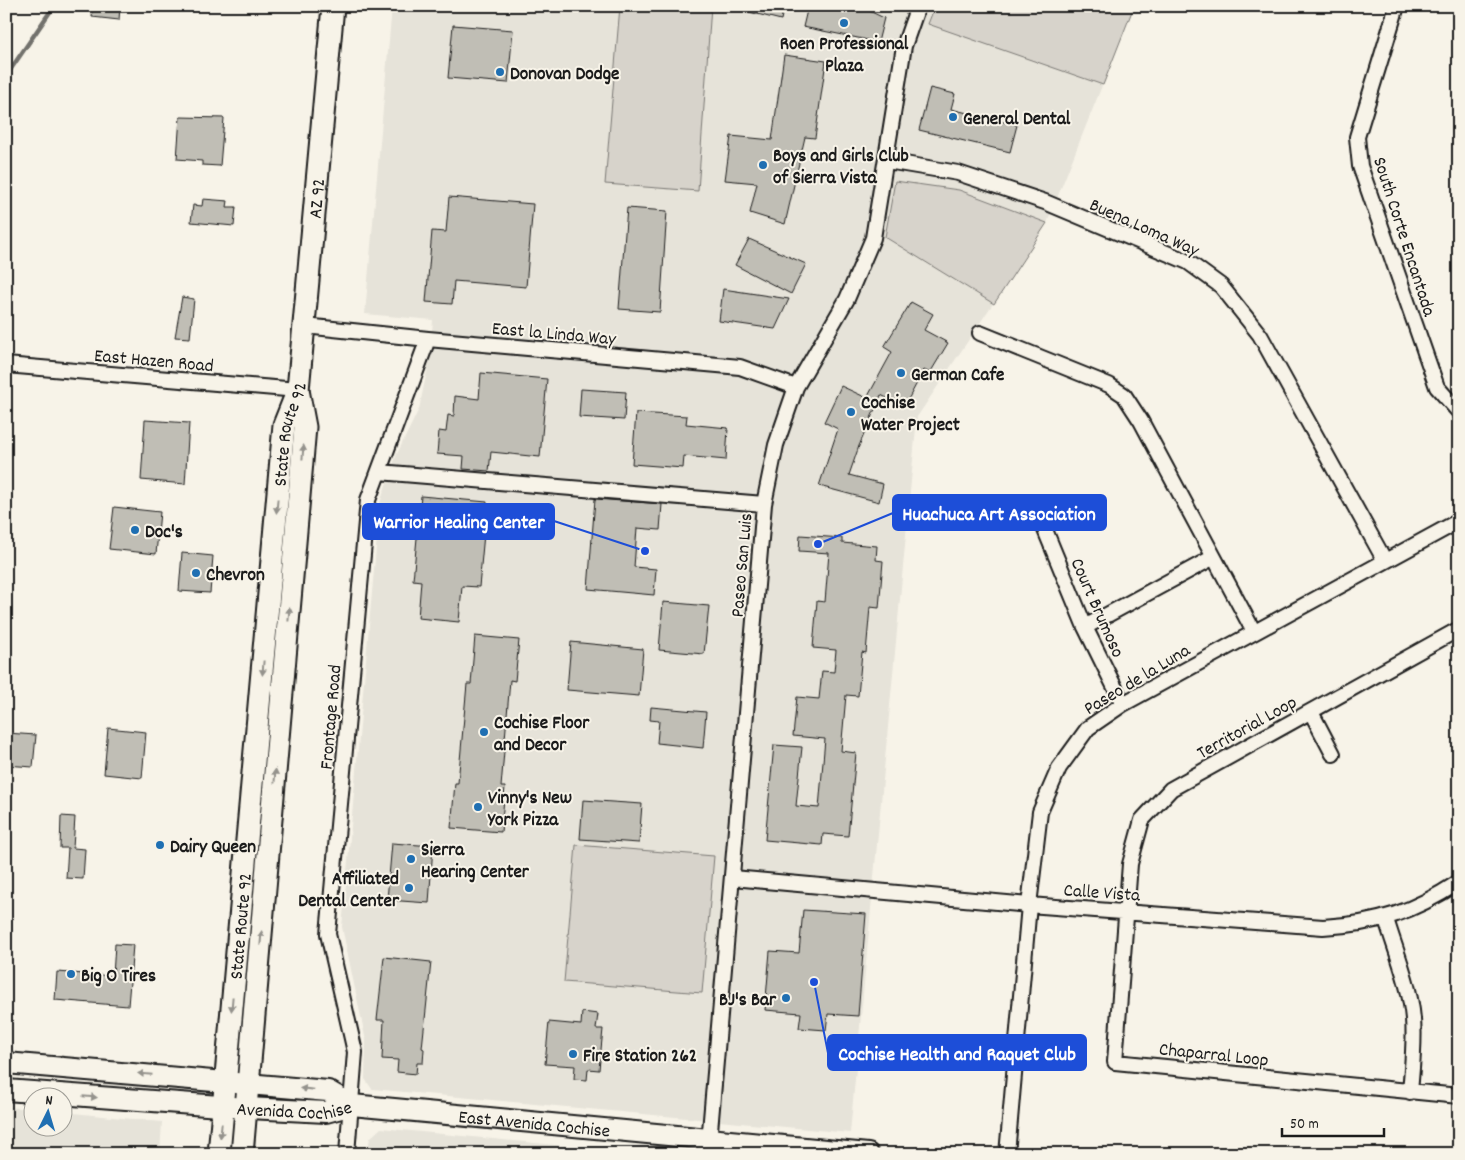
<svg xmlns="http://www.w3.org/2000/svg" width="1465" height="1160" font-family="Dekko,sans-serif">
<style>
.built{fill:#e6e3d9}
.green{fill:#d7d3cb;stroke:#7a7874}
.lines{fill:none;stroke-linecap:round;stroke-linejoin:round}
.stream{stroke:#72716c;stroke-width:4.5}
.building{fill:#c0beb5;stroke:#1c1c1c}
.street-casing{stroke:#1c1c1c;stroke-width:18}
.secondary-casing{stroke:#1c1c1c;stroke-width:24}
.primary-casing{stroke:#1c1c1c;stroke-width:25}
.street{stroke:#f7f3e8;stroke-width:14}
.secondary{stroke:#f7f3e8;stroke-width:20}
.primary{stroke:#f7f3e8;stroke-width:21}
.oneway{fill:#94928c}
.poi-dot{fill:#1f6fb2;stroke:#f7f3e8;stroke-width:2}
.labels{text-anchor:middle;stroke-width:4;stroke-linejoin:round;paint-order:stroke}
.poi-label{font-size:19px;font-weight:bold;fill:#1c1c1c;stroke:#f7f3e8;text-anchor:start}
.street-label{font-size:19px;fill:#1c1c1c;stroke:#f7f3e8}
.leader{fill:none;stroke:#1d4ed8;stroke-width:2}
.callout-dot{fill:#1d4ed8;stroke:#f7f3e8;stroke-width:2}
.callout{fill:#1d4ed8;stroke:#1d4ed8;stroke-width:2}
.callout-label{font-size:20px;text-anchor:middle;font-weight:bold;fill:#fff}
</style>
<rect width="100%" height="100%" fill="#f7f3e8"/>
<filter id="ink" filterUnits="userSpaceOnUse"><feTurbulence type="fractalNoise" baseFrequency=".02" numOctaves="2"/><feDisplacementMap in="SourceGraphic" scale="10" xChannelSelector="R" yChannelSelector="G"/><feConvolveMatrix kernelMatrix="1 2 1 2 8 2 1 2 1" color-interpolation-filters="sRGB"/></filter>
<g filter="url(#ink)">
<!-- built -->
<path class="built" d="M392,6H1134L1047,223L917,417L850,1133L372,1089L365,1079L366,1041L342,927L380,503L396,456L419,409L430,357L433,320L365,314Z
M6,1107L32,1109V1128H62L63,1112L162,1122L160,1154H6Z
M381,1128L646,1154H367L370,1138Z"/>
<!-- green -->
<path class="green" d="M620,6H711L698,191L605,184Z
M935,6H1134L1103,85L928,24Z
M895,181L959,190L1047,223L994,304L885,237Z
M576,845L714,856L702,993L564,982Z"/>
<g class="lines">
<!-- stream -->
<path class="stream" d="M6,76L54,6"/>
</g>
<!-- building -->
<path class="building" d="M93,6H120L119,20L92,17Z
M742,6H784L781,20L741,10Z
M808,6H859L884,18L878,42L803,27Z
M453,25L513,30L508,83L448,78Z
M784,55L826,61L815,138L805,137L785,224L750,213L757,183L725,180L731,136L772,140Z
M930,88L955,94L951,109L1017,125L1010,152L919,130Z
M180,117L224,118L220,166L202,165V161L177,159Z
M449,197L533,204L526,287L454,281L452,304L426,302L432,231L446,232Z
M203,199L228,201L227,207H236L234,226L191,222L193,205L202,206Z
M627,208L667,211L660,312L619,309Z
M749,239L806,264L791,294L735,265Z
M723,289L789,299L775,329L719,321Z
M182,297L194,299L190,338L175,337Z
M911,302L933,314L924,330L948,343L930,373L924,370L904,407L881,395L859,446L849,475L883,484L879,502L819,486L838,429L824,422L841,386L867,398L892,352L884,347Z
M481,373L547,379L540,457L491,452L489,471L463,469L464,456L437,454L439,431L446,432L448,415L454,416L455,396L479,399Z
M581,389L626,392L624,420L579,417Z
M636,413L687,416L686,424L728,428L726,460L684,456L683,468L632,464Z
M145,420L189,423L185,484L141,480Z
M421,496L487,502L479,587L462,586L459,622L418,618L421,581L413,580Z
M595,499L662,504L660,530L637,528L634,567L656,569L654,595L588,589Z
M114,507L160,512L156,554L109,549Z
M800,535L842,538V543L877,546L876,560L883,561L879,608L870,607L866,653L862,652L858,696L846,695L841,751L856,753L848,836L823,834L822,845L765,840L774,745L802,747L796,806L819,808L825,739L793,736L797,697L819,699L822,671L834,672L836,650L813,648L817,601L825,602L829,553L799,551Z
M182,553L213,556L210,593L179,591Z
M663,602L709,606L704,654L659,650Z
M475,636L519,640L515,681L510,680L501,787H505L501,832L451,828L455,783H458L467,684H471Z
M571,642L643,649L639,696L567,690Z
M651,707L706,712L703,748L657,743L659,721L650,720Z
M108,728L146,732L142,778L104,774Z
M6,733L36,735L33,767L6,765Z
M583,800L642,804L639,843L580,839Z
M61,816L75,817L73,848L85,849L83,879L66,878L68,848H60Z
M392,843L433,846L429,903L387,900Z
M803,910L866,914L858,1016L828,1014L826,1030L799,1028L801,1013L765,1010L770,951L799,953Z
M115,944L133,945L128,1006L55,1000L57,972L113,976Z
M384,957L431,962L422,1048L424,1049L423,1063H417L416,1074L397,1072L398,1060L382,1059L384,1020H377Z
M582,1012L598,1014L596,1029H603L599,1070L588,1069L587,1080L574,1079L575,1066L545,1064L549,1022L581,1025Z"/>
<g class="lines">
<!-- street casing -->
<g class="street-casing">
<path id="street" d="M1397,6L1357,137L1360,166L1437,387L1459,412
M887,161L958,173L1045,202L1188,262L1221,286L1260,335L1385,561
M305,326L428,339L740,367L796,387
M980,333L1109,385L1124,395L1141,421L1254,632
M6,365L298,390
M379,472L764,504
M1043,525L1085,627L1123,704
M1085,627L1212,558
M1459,629L1171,789L1142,820L1130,864L1115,1062L1459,1096
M1311,712L1333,754
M733,878L1029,905L1323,927C1378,924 1413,912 1459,882
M1386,919C1396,952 1410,985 1413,1019C1415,1043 1412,1068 1410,1092
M347,1154L355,1052L328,934L368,500L428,339
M708,1154L764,504L776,445L796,387L847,299L873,238L904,46L918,6
M1007,1154L1029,905L1040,812L1059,768L1088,728L1123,704L1459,521"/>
</g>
<!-- secondary casing -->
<g class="secondary-casing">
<g id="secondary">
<path d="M6,1063L328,1091L352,1105"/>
<path id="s1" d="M6,1090L246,1108L326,1112L352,1105L868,1154"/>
</g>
</g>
<!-- primary casing -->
<g class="primary-casing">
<g id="primary">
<path id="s2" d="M219,1154L284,425L298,390L333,6"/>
<path d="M242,1154L305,427L298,390"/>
</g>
</g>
<!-- street -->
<use href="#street" class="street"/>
<!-- secondary -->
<use href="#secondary" class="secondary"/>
<!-- primary -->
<use href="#primary" class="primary"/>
</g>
<!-- one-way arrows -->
<defs><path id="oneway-solid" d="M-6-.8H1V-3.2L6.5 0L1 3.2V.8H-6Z" transform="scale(1.25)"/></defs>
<g class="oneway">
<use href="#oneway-solid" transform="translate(303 452) rotate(-85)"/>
<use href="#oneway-solid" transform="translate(277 506) rotate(95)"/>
<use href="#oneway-solid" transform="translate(289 614) rotate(-85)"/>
<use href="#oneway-solid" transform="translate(263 668) rotate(95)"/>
<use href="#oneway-solid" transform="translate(275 776) rotate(-85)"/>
<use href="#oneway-solid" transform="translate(261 938) rotate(-85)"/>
<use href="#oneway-solid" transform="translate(232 1004) rotate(95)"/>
<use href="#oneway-solid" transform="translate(145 1074) rotate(-175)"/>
<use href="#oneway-solid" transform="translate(307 1089) rotate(-174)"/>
<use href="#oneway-solid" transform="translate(90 1097) rotate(5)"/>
<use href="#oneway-solid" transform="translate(221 1131) rotate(95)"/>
</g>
</g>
<!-- markers -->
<g class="poi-dot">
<circle cx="844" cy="23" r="5"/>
<circle cx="500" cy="72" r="5"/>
<circle cx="953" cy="117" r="5"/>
<circle cx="763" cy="165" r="5"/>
<circle cx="901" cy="373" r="5"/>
<circle cx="851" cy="412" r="5"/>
<circle cx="135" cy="530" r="5"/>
<circle cx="196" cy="573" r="5"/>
<circle cx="484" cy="732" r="5"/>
<circle cx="478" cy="807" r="5"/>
<circle cx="160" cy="845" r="5"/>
<circle cx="411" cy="859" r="5"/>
<circle cx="409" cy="888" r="5"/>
<circle cx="71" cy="974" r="5"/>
<circle cx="786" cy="998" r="5"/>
<circle cx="573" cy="1054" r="5"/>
</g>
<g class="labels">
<!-- poi labels -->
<g class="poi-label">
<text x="844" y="49" text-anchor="middle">Roen Professional<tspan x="844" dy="22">Plaza</tspan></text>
<text x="510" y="79">Donovan Dodge</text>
<text x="963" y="124">General Dental</text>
<text x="773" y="161">Boys and Girls Club<tspan x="773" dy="22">of Sierra Vista</tspan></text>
<text x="911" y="380">German Cafe</text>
<text x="861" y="408">Cochise<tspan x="861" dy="22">Water Project</tspan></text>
<text x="145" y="537">Doc's</text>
<text x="206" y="580">Chevron</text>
<text x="494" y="728">Cochise Floor<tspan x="494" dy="22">and Decor</tspan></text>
<text x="488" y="803">Vinny's New<tspan x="488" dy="22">York Pizza</tspan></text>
<text x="170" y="852">Dairy Queen</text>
<text x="421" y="855">Sierra<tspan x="421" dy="22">Hearing Center</tspan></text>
<text x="399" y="884" text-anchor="end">Affiliated<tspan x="399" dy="22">Dental Center</tspan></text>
<text x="81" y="981">Big O Tires</text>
<text x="776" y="1005" text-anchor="end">BJ's Bar</text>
<text x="583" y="1061">Fire Station 262</text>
</g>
<!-- street labels -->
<g class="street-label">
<text dy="7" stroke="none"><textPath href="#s2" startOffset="962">AZ 92</textPath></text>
<text transform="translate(1145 226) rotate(24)" y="7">Buena Loma Way</text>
<text transform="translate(1406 236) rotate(72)" y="7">South Corte Encantada</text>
<text transform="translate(554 332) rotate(5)" y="7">East la Linda Way</text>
<text transform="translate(154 359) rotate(5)" y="7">East Hazen Road</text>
<text dy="7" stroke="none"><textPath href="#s2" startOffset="724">State Route 92</textPath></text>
<text transform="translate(740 565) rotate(-85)" y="7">Paseo San Luis</text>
<text transform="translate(1099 607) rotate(66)" y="7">Court Brumoso</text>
<text transform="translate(1136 678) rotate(-31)" y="7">Paseo de la Luna</text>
<text transform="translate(329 717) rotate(-85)" y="7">Frontage Road</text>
<text transform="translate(1246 726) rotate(-29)" y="7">Territorial Loop</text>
<text transform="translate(1102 891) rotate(4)" y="7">Calle Vista</text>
<text dy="7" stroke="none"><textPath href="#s2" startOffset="229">State Route 92</textPath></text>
<text transform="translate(1214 1053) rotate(6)" y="7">Chaparral Loop</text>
<text dy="7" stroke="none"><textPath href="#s1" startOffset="289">Avenida Cochise</textPath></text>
<text dy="7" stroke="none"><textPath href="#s1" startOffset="531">East Avenida Cochise</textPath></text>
</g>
</g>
<!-- callouts -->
<path class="leader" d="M818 544L893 513M645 551L554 521M814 982L828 1053"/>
<g class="callout-dot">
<circle cx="818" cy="544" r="5"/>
<circle cx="645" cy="551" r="5"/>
<circle cx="814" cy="982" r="5"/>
</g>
<g class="callout">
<rect x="893" y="495" width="213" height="35" rx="5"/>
<rect x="363" y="504" width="191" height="35" rx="5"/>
<rect x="828" y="1035" width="258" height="35" rx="5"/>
</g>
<g class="callout-label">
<text x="999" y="520">Huachuca Art Association</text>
<text x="459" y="528">Warrior Healing Center</text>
<text x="957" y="1060">Cochise Health and Raquet Club</text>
</g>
<!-- margin -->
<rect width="1465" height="1160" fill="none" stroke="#f7f3e8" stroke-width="25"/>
<rect x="12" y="12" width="1440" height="1135" fill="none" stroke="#1c1c1c" stroke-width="2" filter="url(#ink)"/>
<!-- north arrow -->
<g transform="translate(48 1112) rotate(5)"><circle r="24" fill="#f7f3e8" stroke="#9f9d96"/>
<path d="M0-4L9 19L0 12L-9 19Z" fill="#1f6fb2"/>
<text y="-8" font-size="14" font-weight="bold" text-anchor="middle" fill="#1c1c1c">N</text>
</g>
<!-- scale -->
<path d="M1282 1128v8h102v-8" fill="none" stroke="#1c1c1c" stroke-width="2.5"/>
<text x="1290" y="1128" font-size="15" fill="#1c1c1c" stroke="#f7f3e8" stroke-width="4" paint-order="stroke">50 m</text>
</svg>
